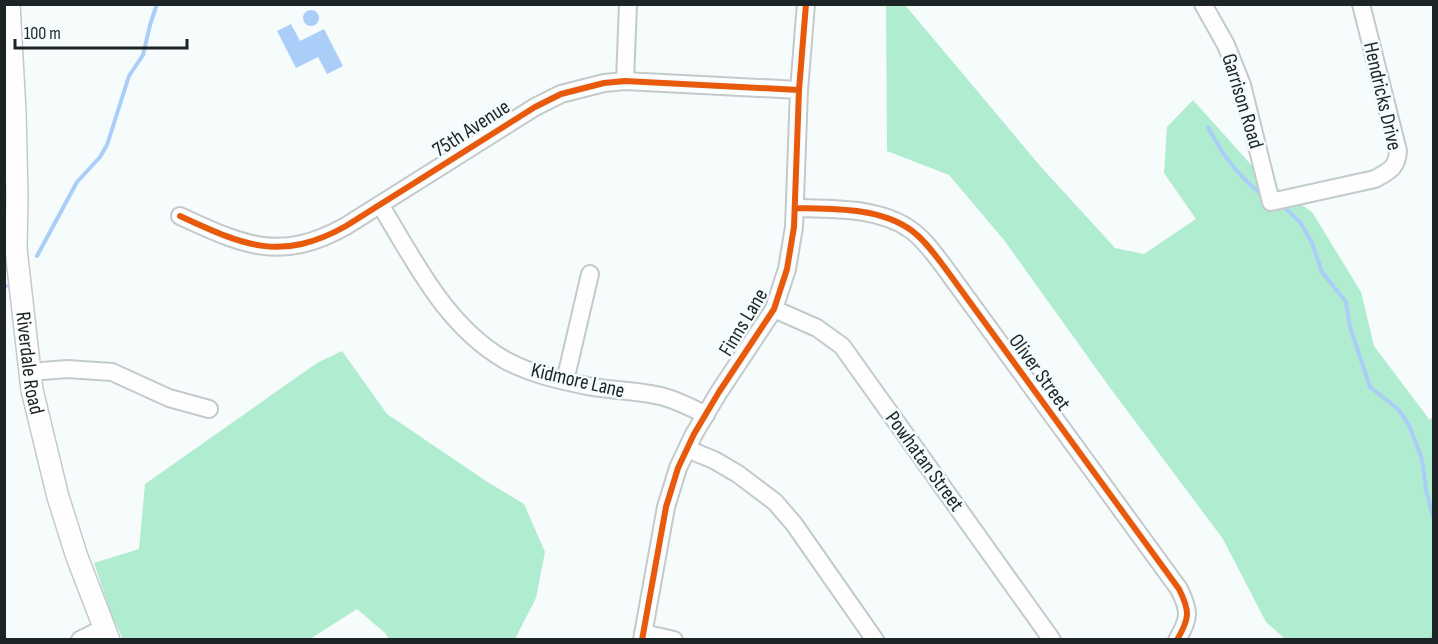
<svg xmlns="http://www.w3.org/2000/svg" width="1438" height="644" font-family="'Sofia Sans Condensed',sans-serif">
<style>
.forest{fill:#b0eccf}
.water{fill:#abcef8}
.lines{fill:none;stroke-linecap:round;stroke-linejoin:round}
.stream{stroke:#abcef8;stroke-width:4}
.minor-casing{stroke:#c3cacb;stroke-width:20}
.major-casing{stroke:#c3cacb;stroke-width:24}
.minor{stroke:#fefeff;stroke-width:16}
.major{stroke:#fefeff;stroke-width:21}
.cycleway-casing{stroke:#f4fcfe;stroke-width:10}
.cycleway{stroke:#e8590c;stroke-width:6}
.labels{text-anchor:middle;stroke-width:5;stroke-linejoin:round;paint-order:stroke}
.street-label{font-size:21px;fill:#1c2425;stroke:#f4fcfe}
</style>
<rect width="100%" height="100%" fill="#f6fbfc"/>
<!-- forest -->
<path class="forest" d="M886,5H905L1041,167L1115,248L1144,254L1196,219L1164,173L1167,127L1193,100L1263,178L1312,212L1361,292L1374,346L1429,419L1433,418V639H1285L1266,622L1223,539L1108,385L1004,240L949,175L887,151Z
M342,351L387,414L486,481L524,504L545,552L536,598L515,639H389L385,633L357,609L310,639H123L111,614L94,563L139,549L145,484L317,363Z"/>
<!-- water -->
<path class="water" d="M303 18a8 8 0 1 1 16 0a8 8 0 1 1-16 0Z
M291,24L300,41L324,29L343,66L327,74L318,57L296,68L277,31Z"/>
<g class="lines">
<!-- stream -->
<path class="stream" d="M1208,127C1223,156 1237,174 1262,195
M1284,207L1300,222L1312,243L1322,272L1346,302L1350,327L1370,387L1398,409L1409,425L1422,459L1426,490L1434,520
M37,256L77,182L100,157L107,145L129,76L143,55L150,25L157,4
M4,287L6,286
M1432,640L1434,634"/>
<!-- minor casing -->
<g class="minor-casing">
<path id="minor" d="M1203,4L1226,45L1242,85L1271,202L1375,179C1389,171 1397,168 1398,151L1361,4
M625,81L628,4
M381,206C415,262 446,326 505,360C530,374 559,380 587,386C612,391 639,390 664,397C679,401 692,408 706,415
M795,208C832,209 879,207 911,230C925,240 935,255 945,268L1179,589C1190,611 1190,618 1177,640
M180,216C243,245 280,263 346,226L535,107L561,94L604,83L625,81L799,90
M774,309L817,328L842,346L1052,640
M30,372L67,369L112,372L169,398L209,409
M565,381L590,274
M687,449L714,460L738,474L775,502L794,524L875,640
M643,633L674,640
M80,640L104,628
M642,640L666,507L678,468L694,434L719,392L774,309L787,269L794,227L799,90L806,4"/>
</g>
<!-- major casing -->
<g class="major-casing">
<g id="major">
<path id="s1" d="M9,4L15,112L17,196L16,249L32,390L58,497L77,557L109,640"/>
</g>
</g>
<!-- minor -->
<use href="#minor" class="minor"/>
<!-- major -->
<use href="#major" class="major"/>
<!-- cycleway casing -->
<g class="cycleway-casing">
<path id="cycleway" d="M795,208C832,209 879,207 911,230C925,240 935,255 945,268L1179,589C1190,611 1190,618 1177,640
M180,216C243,245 280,263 346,226L535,107L561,94L604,83L625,81L799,90
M642,640L666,507L678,468L694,434L719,392L774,309L787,269L794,227L799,90L806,4"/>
</g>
<!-- cycleway -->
<use href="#cycleway" class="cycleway"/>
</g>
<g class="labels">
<!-- street labels -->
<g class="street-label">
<text transform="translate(1383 96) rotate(77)" y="7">Hendricks Drive</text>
<text transform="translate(1243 101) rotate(73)" y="7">Garrison Road</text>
<text transform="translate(471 128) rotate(-33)" y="7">75th Avenue</text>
<text transform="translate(743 322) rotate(-59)" y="7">Finns Lane</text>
<text dy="7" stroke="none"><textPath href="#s1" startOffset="360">Riverdale Road</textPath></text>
<text transform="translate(1040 372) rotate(54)" y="7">Oliver Street</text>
<text transform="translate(578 380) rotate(13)" y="7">Kidmore Lane</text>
<text transform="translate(925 461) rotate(54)" y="7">Powhatan Street</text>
</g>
</g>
<!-- border -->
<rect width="1438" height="644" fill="none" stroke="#1c2425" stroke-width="12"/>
<!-- scale -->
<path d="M15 39v9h172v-9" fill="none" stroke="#1c2425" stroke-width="3"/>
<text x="24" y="39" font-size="18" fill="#1c2425" stroke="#f4fcfe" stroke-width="4.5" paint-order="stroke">100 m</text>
</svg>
